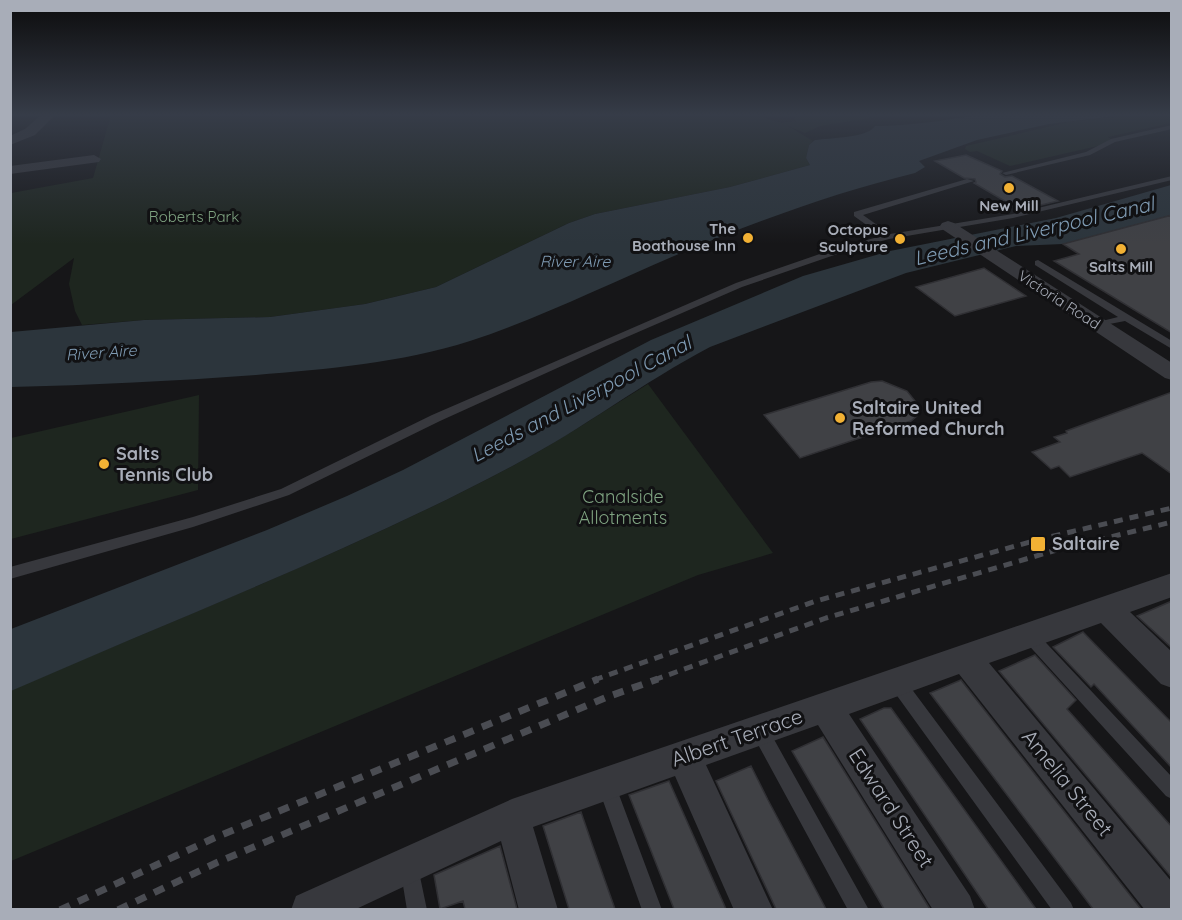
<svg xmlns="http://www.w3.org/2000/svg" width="1182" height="920" font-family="Quicksand,sans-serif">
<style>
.green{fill:#1e261f}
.water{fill:#2c353c}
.building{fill:#404145;stroke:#303034;stroke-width:1.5}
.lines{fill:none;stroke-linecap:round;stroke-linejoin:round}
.service{fill:#37383d;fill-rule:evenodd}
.minor{fill:#37383d;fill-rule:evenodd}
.rail-far1{stroke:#4a4c52;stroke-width:5;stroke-dasharray:9 7;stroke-linecap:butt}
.rail{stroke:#4a4c52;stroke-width:7;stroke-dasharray:11 9;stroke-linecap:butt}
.poi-dot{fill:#f2b134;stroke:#111113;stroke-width:2}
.labels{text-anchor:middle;stroke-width:6;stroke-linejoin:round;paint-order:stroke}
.far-poi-label{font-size:15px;font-weight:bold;fill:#a8adb8;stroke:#111113}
.far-park-label{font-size:15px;fill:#7fa381;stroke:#111113}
.far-street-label{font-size:15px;fill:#a8adb8;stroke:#111113}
.far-water-label{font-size:16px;font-style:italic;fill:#7f9bb3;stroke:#111113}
.poi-label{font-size:18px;font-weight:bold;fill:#a8adb8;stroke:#111113;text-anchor:start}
.park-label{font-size:18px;fill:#7fa381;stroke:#111113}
.water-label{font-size:20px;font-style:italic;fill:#7f9bb3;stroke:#111113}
.near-street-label{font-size:21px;fill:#a8adb8;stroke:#111113}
</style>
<rect width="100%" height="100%" fill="#161618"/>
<!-- green -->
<path class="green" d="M111,115H754L782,123L796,121L793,115H888L820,126L805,133L788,126L813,141L809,145L806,158L810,165L730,187L595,214L569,223L436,287L365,304L270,317L144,320L82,325L75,311L69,284L74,258L11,305V193L93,178Z
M1132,115H1171V123L1108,137L1112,140L1102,145L1010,166L977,151L970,152L965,149L966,146L1069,122Z
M648,384L773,553L698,575L11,861L10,691C179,617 353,551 516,464C561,440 604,411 648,384Z
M199,395L198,490L11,539V438Z"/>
<!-- water -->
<path class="water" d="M979,115H1123L1049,124L977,140L919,161L925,167L915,173C833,193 752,223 674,256C606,285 540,318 470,341C401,363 327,369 256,375C174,381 92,385 11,387V332L144,320L270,317L365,304L436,287L569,223L595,214L730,187L810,165L806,158L809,145L815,140C829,138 868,138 875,126C910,126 945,120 979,115Z
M1171,185V215L1063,244L1016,246L906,273L710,347C643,382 583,429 516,464C353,551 179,617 11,691V629L267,530L347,496L403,470L651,340L803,276L890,251L1056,218Z"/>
<!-- building -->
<path class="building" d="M966,155L1002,171L1000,174L1005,177L1012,176L1058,201L1020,210L974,183L976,182L975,179L964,178L935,161Z
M1172,215V333L1054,261L1079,254L1063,244Z
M984,268L1026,296L955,316L916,287Z
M882,381L907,391L919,406L918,415L911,421L800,458L764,415L871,382Z
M1172,392V474L1142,453L1070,477L1059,466L1051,469L1032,452L1060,442L1054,437L1067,433L1066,431Z
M1172,601V648L1137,616Z
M1083,632L1172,723V768L1094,684L1091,687L1053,647Z
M1035,655L1076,700L1067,709L1172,827V878L999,671Z
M961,680L1034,773L1141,909H1093L930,693Z
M884,708H891L1036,909H988L860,719Z
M823,737L930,909H884L792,751Z
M751,766L768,800L826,909H776L716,781Z
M669,781L681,808L726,909H674L629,795Z
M581,812L592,844L615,909H569L543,826Z
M500,846L517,909H465L463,901L440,909L434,875Z"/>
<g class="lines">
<!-- service -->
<path class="service" d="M1172,125V129L1115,142L1090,155L1006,175L1002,173L1086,152L1111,139Z
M1172,176V180L1013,218L889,239L846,251L742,287L606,346L440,421L289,495L193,527L10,579V567L193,517L281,489L432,415L736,283L840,247L882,236L854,216V212L967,179L974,181L863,215L890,234L1013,214Z
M1038,260L1172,341V349L1125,321L1094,327V323L1118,317L1035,265V261Z
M1028,627L1033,629L1172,777V799L1166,796L1023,639L1021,634L1023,629Z
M896,673L902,676L1071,903L1074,910H1052L890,686L888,681L890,676Z
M760,723L766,725L869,910H848L754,737L752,731L754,725Z
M606,775L612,778L615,784L662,910H642L597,784L600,778Z
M409,858L416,860L418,867L427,910H407L400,867L402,860Z"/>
<!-- minor -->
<path class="minor" d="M41,115H55L35,135L10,145V136L25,129Z
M94,155L101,159L99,162L10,174V166Z
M948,221L954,223L1172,363V380L1165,378L942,229L940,226L942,223Z
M1172,573V597L1130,612L1172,652V688L1161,684L1101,623L989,663L1172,882V910H1145L959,674L849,714L970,896L975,910H933L818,725L706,765L773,910H734L675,776L533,827L558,910H519L501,841L354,910H291L296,896L512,799Z"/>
<!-- rail-far1 -->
<path class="rail-far1" d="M594,680L816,601L1041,539L1172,508
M654,680L826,618L1053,551L1172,522"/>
<!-- rail -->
<path class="rail" d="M60,910L214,838L598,679
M118,910L216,863L607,697L658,679"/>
</g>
<!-- sky -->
<linearGradient id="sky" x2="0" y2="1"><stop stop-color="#0c0c0d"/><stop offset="0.47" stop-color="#363c48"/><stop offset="1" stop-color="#363c48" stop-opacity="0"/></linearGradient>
<rect width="1182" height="244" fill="url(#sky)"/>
<!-- markers -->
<g class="poi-dot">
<circle cx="1009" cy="188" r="6"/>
<circle cx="748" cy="238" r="6"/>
<circle cx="900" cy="239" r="6"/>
<circle cx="1121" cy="249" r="6"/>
<circle cx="840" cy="418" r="6"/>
<circle cx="104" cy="464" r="6"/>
<rect x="1030" y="536" width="16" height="16" rx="3"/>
</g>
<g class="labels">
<!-- far-poi labels -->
<g class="far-poi-label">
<text x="1009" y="211">New Mill</text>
<text x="736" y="234" text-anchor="end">The<tspan x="736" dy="17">Boathouse Inn</tspan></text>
<text x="888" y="235" text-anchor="end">Octopus<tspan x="888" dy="17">Sculpture</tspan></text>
<text x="1121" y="272">Salts Mill</text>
</g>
<!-- far-park labels -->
<g class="far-park-label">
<text x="194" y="222">Roberts Park</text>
</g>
<!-- far-street labels -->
<g class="far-street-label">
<text transform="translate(1059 300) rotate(33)" y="5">Victoria Road</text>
</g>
<!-- far-water labels -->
<g class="far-water-label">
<text x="575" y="267">River Aire</text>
<text transform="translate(101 352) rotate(-4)" y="6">River Aire</text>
</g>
<!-- poi labels -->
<g class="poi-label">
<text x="852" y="414">Saltaire United<tspan x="852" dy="21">Reformed Church</tspan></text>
<text x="116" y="460">Salts<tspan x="116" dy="21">Tennis Club</tspan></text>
<text x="1052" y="550">Saltaire</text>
</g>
<!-- park labels -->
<g class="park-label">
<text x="623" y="503">Canalside<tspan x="623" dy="21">Allotments</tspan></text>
</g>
<!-- water labels -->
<g class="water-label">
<text transform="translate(1034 231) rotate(-13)" y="7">Leeds and Liverpool Canal</text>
<text transform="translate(581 399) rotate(-28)" y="7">Leeds and Liverpool Canal</text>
</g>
<!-- near-street labels -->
<g class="near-street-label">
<text transform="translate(737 738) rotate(-19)" y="7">Albert Terrace</text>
<text transform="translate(1067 783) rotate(51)" y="7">Amelia Street</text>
<text transform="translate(891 808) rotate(57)" y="7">Edward Street</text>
</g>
</g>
<!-- border -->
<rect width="1182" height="920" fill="none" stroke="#a8adb8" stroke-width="24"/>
</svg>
